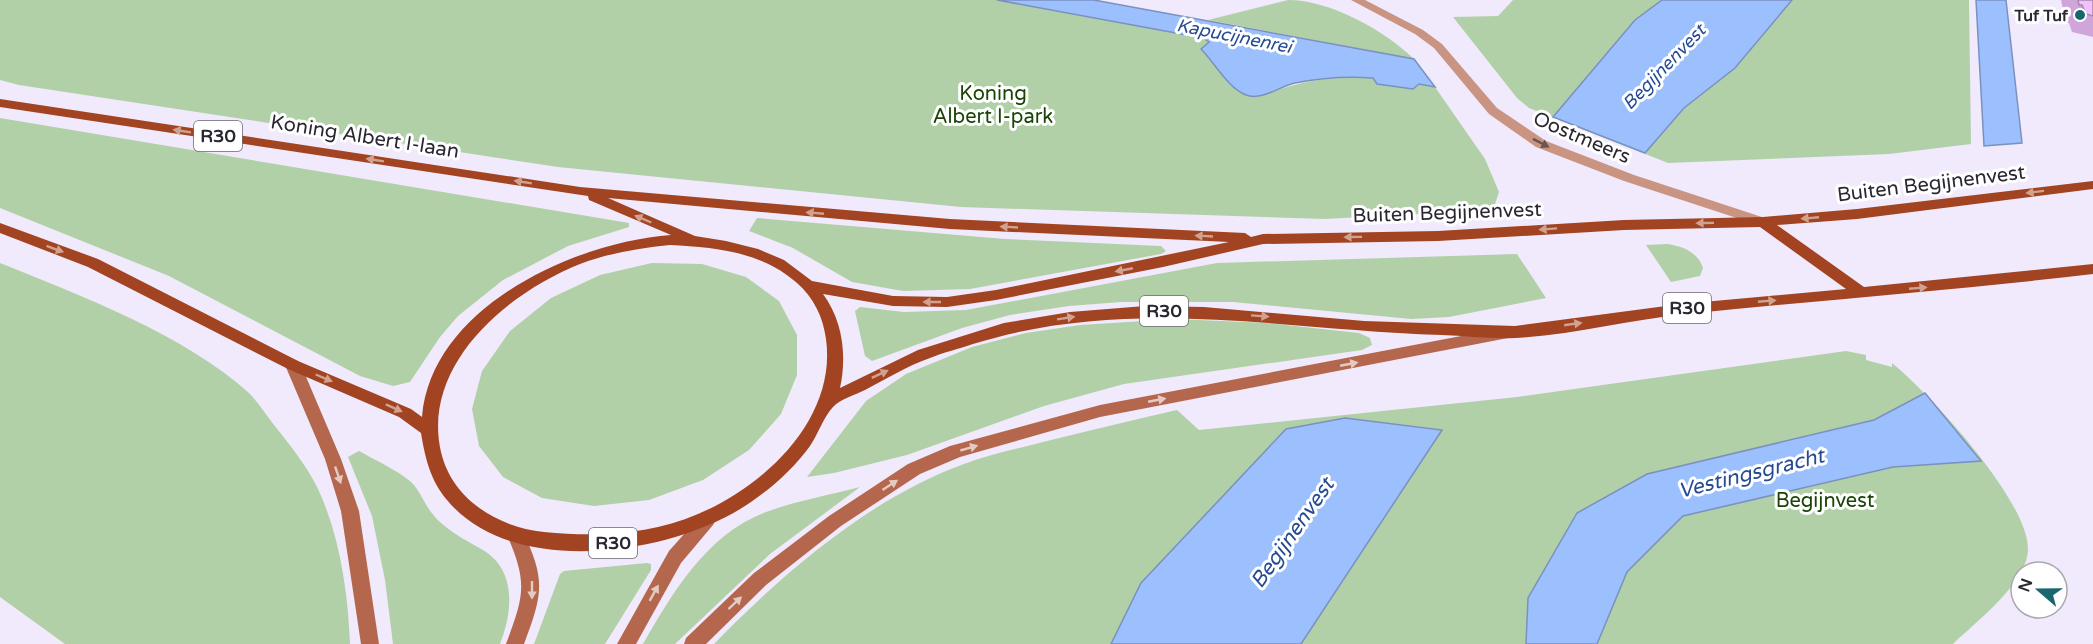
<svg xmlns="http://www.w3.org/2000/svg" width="2093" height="644" font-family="'Varela Round',sans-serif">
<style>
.green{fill:#b2d0a8}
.water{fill:#9cbffd;stroke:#7a91c0;stroke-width:1.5}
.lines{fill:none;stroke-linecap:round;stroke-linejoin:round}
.minor{fill:#ca9482;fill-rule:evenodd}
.secondary{fill:#b4674d;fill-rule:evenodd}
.primary{fill:#a24422;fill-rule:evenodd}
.wall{fill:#d0a5d9}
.building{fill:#f2c0fc;stroke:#a986b0;stroke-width:1.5}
.oneway{fill:#d0a290}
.oneway2{fill:#6b5352}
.oneway3{fill:#e5cac1}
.poi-dot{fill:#1a666f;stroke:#fff;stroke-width:2}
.labels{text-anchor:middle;stroke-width:6;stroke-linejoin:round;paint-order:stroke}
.far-poi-label{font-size:16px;font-weight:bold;fill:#2b2732;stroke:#fff;text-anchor:end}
.far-water-label{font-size:18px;font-style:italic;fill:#264b93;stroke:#fff}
.shield{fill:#fff;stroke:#6b6870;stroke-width:1.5}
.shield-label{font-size:18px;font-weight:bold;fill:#2b2732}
.park-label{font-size:20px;fill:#194405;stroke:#fff}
.street-label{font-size:20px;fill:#2b2732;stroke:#fff}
.water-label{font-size:21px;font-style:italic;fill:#264b93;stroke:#fff}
</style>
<rect width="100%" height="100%" fill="#f0eafc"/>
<!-- green -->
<path class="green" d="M0,0H997L1203,38L1209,42L1202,49L1209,57L1271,92C1304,80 1339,75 1373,78L1377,84L1413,89L1419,84L1435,87L1485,159L1499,192L1493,210L1325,219L961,207L558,167L19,85L0,80Z
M1288,0C1330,0 1384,30 1414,59L1208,20Z
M1513,0H1969L1971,144L1889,154L1668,163L1529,108L1517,98L1453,17L1498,16Z
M0,118L629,223V227L568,246L503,280L458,316L440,337L410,382L393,386L360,376L169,276L0,208Z
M757,218L1005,239L1161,246L1166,251L1161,254L970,289L903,291L852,282L793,248L749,231Z
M1667,244C1682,246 1698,252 1703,268L1700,276L1671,282L1646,245Z
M1517,254L1546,298L1449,317L1411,319L1233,302H1122L1069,306L1010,315L962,328L872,361L865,356L855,311L860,307L904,312L966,310L1217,263Z
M0,263C80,295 185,335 249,393C258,402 266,415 274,425C290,445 307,466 318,489C340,536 348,593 350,644H65L0,597Z
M652,263L702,264L746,277L779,301L797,335V375L781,414L749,450L703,480L649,500L594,506L542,498L503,477L479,446L472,409L482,371L510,331L551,298L600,275Z
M1176,319L1268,323L1359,333L1370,338L1372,345L1362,350L1124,384L1044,406L907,455L834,473L807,477L866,401L906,374L972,347L1026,333L1080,325Z
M1846,351L1866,355V360L1892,367V363C1930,394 2028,500 2028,549C2028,582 1976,622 1953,644H714C783,573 870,498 964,464C990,454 1017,449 1043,442C1088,431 1132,420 1177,410L1199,430L1517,397Z
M359,451C373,459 405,474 414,485C424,498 426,509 440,522C454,535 470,542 486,552C517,573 512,614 500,644H393L385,580L372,516L348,457Z
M860,487L770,554L675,644H643C673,592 707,534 766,512C796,501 829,495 860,487Z
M647,563L651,564V570L605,644H534L560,574L564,571Z"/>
<!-- water -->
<path class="water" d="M997,0H1094L1414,59L1435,87L1419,84L1413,89L1377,84L1373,78C1347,76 1320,78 1295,83C1280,86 1262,101 1246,95C1228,88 1214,62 1201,49L1209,42L1203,38Z
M1662,0H1792L1735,68L1684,108L1645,153L1553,117L1635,20Z
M1976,0H2006L2022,143L1984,146Z
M1925,393L1981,461L1893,467L1683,516L1627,572L1597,644H1526L1528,598L1577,513L1647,474L1874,420Z
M1345,418L1442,430L1301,644H1111L1141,583L1286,429Z"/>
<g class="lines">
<!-- minor -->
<path class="minor" d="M1351,0H1365L1423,30L1442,44L1497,108L1546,141L1634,175L1768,219L1770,222L1768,225H1758L1624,181L1536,147L1489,114L1434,48L1415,34Z"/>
<!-- secondary -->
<path class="secondary" d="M1503,328L1511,334L1508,338L1100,417L960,457L920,474L841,526L766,585L706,644H684L686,638L754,573L829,516L908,464L950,446L1100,405Z
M293,359L298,361L301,365L341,459L359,511L379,644H361L341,511L325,459L285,365L288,361Z
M707,513L713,515L716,520L713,525L681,563L636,644H617L669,551L701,515Z
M516,527L522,530C546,579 543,594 524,644H506C524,596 528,583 507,535L510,530Z"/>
<!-- primary -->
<path class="primary" d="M0,99L580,187L950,219L1245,233L1251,237L1263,234L1438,231L1624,220L1763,217L1857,209L2093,181V189L1857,219L1777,225L1864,287L2093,264V274C1958,290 1822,300 1686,314C1629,320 1572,335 1515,338C1491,339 1466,336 1442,335C1281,330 1131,295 973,344C959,349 944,352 930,358C907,366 886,379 865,390C855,395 840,399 833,407C823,418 818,434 810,446C794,468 773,487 751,502C675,555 513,580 447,500C430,480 425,457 421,433L399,417L288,369L88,267L0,233V223L98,259L298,361L411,409L422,417C431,307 575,242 671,235L589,200L588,196L0,107ZM608,198L950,229L1229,242L996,290L947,297L893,296L812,281L784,260L758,249L726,241L695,236ZM1760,227L1846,289L1681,304L1515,326L1364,321L1204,307L1145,306L1070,312L1004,323L918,350L840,388C847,356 843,321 823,294L893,306L947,307L996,300L1163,267L1263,244L1438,241L1624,230ZM670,245C714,247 763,252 797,283C814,298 823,317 826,339C837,418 765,486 698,514C649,535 597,537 544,532C497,527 452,499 441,452C421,365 507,293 580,264C609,253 640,248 670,245Z"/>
</g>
<!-- wall -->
<path class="wall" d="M2061,0H2093V37L2072,32L2069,23H2066Z"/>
<!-- building -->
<path class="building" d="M2078,0H2093V16L2086,14L2082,5H2079Z"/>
<!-- one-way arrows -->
<defs><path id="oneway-solid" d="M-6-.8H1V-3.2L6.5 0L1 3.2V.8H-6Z" transform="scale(1.5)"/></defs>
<g class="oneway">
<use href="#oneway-solid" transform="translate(182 131) rotate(-171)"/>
<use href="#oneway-solid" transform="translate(375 160) rotate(-171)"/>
<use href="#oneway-solid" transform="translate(523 182) rotate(-171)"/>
<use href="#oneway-solid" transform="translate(2035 192) rotate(173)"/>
<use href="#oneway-solid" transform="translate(815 213) rotate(-175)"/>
<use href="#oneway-solid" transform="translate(1810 218) rotate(175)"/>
<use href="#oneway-solid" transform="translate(643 219) rotate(-157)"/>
<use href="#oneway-solid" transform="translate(1705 223) rotate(179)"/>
<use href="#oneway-solid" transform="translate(1009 227) rotate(-177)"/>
<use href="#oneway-solid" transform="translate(1548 229) rotate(176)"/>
<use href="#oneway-solid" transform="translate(1204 236) rotate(-177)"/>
<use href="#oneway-solid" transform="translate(1353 237) rotate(179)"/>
<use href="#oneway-solid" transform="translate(55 249) rotate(20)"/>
<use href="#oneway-solid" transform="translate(1124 270) rotate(169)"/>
<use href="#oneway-solid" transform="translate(1918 288) rotate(-5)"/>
<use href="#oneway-solid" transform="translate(1767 301) rotate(-5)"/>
<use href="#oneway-solid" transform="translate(932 302) rotate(-180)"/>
<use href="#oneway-solid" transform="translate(1260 316) rotate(4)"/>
<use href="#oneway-solid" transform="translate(1066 318) rotate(-9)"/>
<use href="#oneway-solid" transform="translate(1573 324) rotate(-8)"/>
<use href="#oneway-solid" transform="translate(880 374) rotate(-25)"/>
<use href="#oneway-solid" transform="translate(324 378) rotate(23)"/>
<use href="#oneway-solid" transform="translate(394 408) rotate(24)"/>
</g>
<use class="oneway2" href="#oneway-solid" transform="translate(1541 143) rotate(27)"/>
<g class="oneway3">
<use href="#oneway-solid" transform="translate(1349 364) rotate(-11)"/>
<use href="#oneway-solid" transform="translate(1157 400) rotate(-11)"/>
<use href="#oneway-solid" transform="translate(969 448) rotate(-16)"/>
<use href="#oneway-solid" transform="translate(338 475) rotate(71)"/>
<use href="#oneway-solid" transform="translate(890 485) rotate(-33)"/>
<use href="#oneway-solid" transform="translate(532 590) rotate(90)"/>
<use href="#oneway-solid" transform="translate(654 593) rotate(-61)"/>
<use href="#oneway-solid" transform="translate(735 603) rotate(-43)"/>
</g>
<!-- markers -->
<circle class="poi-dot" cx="2080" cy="15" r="6"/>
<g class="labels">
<!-- far-poi labels -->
<g class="far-poi-label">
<text x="2068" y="21">Tuf Tuf</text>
</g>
<!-- far-water labels -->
<g class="far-water-label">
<text transform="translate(1234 36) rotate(11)" y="6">Kapucijnenrei</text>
<text transform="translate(1664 67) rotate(-46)" y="6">Begijnenvest</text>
</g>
<!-- shield labels -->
<g class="shield">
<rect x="194" y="121" width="48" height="30" rx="4.5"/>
<rect x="1663" y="293" width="48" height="30" rx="4.5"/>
<rect x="1140" y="296" width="48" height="30" rx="4.5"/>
<rect x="589" y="528" width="48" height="30" rx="4.5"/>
</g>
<g class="shield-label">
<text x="218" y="142">R30</text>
<text x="1687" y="314">R30</text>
<text x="1164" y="317">R30</text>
<text x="613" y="549">R30</text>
</g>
<!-- park labels -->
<g class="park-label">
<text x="993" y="100">Koning<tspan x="993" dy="23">Albert I-park</tspan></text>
<text x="1825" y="507">Begijnvest</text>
</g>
<!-- street labels -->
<g class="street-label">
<text transform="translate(365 136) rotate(9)" y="7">Koning Albert I-laan</text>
<text transform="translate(1582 137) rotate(23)" y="7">Oostmeers</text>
<text transform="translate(1931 183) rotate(-7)" y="7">Buiten Begijnenvest</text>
<text transform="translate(1447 212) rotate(-2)" y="7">Buiten Begijnenvest</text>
</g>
<!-- water labels -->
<g class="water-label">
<text transform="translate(1751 473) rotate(-14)" y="7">Vestingsgracht</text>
<text transform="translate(1292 533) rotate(-55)" y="7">Begijnenvest</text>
</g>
</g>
<!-- north arrow -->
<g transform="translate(2039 590) rotate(290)"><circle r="28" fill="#ffffff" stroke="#aaa9ad" stroke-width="1.5"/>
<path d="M0-4.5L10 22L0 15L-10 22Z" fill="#1a666f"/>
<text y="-9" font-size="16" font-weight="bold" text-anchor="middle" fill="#2b2732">N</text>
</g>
</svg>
